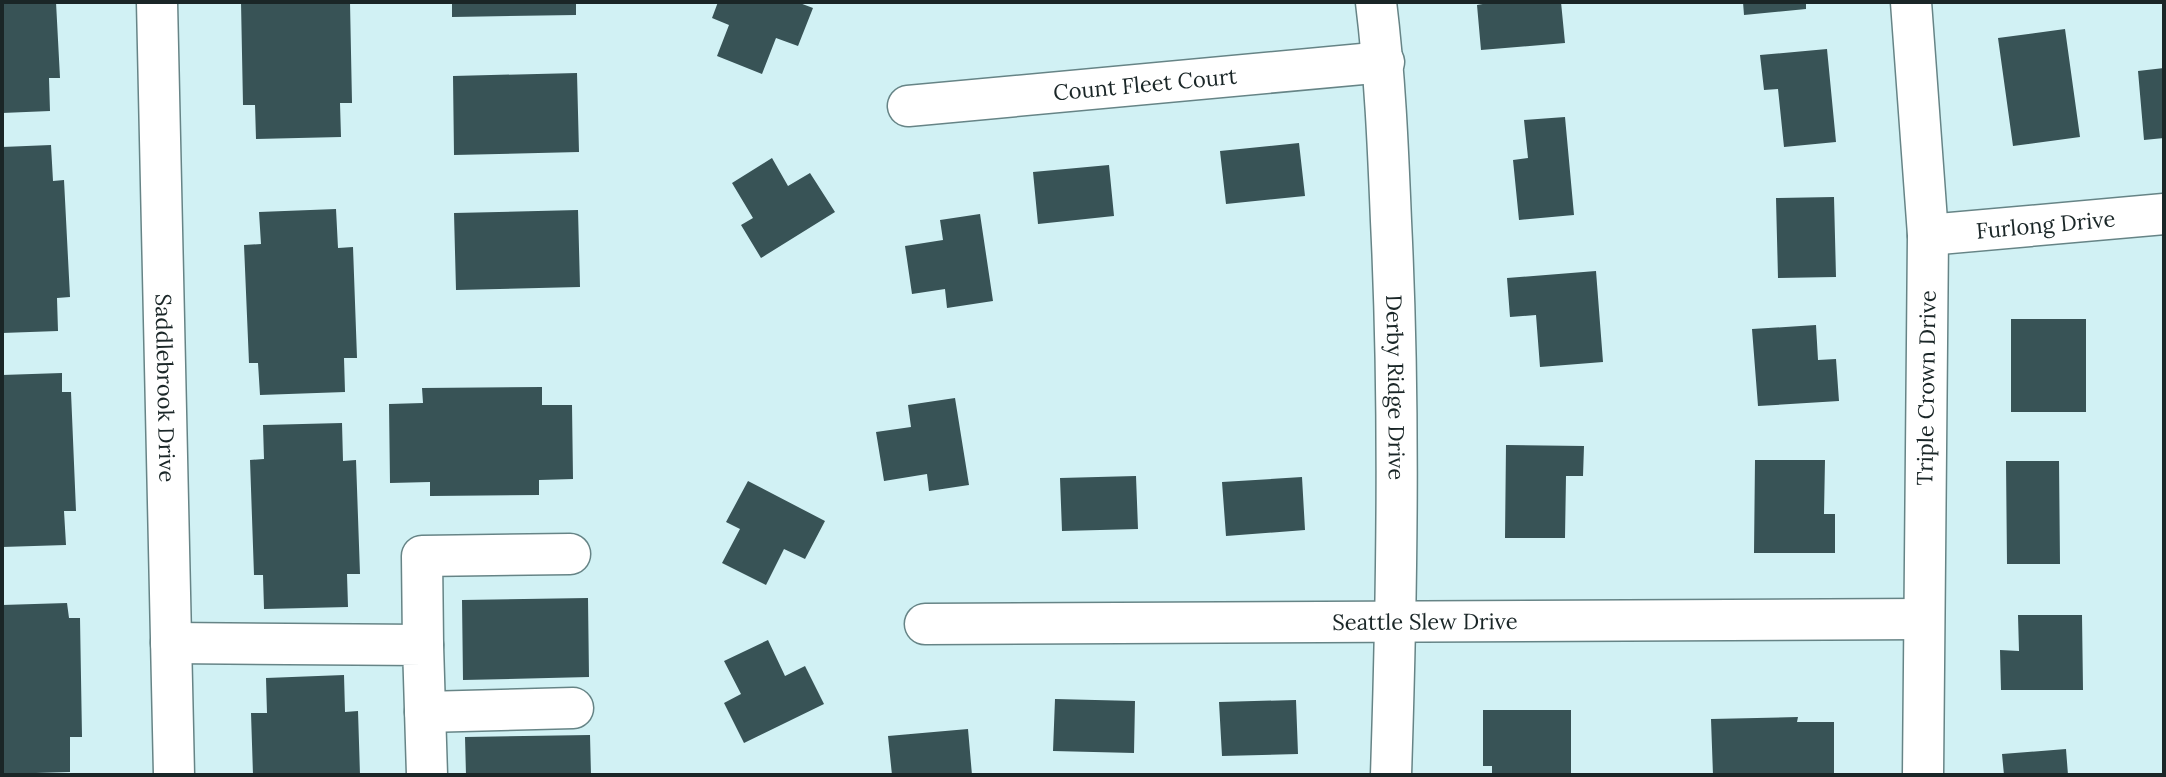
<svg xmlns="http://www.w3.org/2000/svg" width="2166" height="777" font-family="Lora,serif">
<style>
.building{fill:#385356}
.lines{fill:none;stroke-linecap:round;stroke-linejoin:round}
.minor-casing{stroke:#668486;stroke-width:43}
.minor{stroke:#fff;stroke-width:40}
.labels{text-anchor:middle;stroke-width:8;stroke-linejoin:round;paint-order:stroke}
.street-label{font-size:22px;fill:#1a2627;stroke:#fff}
</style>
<rect width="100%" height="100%" fill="#d1f1f4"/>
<!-- building -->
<path class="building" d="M2,2H56L60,78H49L50,111L2,113Z
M241,2H350L352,103H340L341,137L256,139L255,105H243Z
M452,2H576V15L452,17Z
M718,2H797L813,8L798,46L776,38L762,74L717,56L729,25L712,18Z
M1494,2H1561L1565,43L1481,50L1477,5Z
M1743,2H1806V9L1744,15Z
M2065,29L2080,137L2013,146L1998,38Z
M1827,49L1836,142L1784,147L1778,89L1764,90L1760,55Z
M2164,68V138L2144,140L2138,71Z
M577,73L579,152L454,155L453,76Z
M1565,117L1574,215L1519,220L1513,160L1528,158L1524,120Z
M1299,143L1305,196L1226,204L1220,151Z
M51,145L53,181L64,180L70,297L57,298L58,331L2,333V147Z
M772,158L788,186L810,173L835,212L761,258L741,225L753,218L732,183Z
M1109,165L1114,216L1038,224L1033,172Z
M1834,197L1836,277L1778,278L1776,198Z
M336,209L338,248L353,247L357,358H344L345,392L260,395L258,363H249L244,245L261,244L259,212Z
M578,210L580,287L456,290L454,213Z
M980,214L993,301L947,308L945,289L912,294L905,246L943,240L940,220Z
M1596,271L1603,362L1540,367L1536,315L1510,317L1507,278Z
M2011,319H2086V412H2011Z
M1816,325L1818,360L1836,359L1839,401L1758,406L1752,329Z
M62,373V392H71L76,511H64L66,545L2,547V375Z
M542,387V405H572L573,479L539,480V495L430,496V482L390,483L389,404L423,403L422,388Z
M955,398L969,485L929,491L927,474L884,481L876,432L911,427L908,405Z
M342,423L343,461L356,460L360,574H347L348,607L264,609L263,575H254L250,460L264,459L263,425Z
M1506,445L1584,446L1583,476H1566L1565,538H1505Z
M1755,460H1825L1824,514H1835V553H1754Z
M2006,461H2059L2060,564H2007Z
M1136,476L1138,529L1062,531L1060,478Z
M1302,477L1305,530L1226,536L1222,482Z
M748,481L825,521L805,559L784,549L766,585L722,563L740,529L726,522Z
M588,598L589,677L463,680L462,600Z
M67,603L69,618H80L82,737H70V772L2,774V605Z
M2018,615H2082L2083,690H2001L2000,650L2019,651Z
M768,640L785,676L805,666L824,704L744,743L724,703L741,694L724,661Z
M344,675L345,712L358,711L360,775H253L251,713H267L266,678Z
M1055,699L1135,701L1134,753L1053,751Z
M1296,700L1298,754L1222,756L1219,702Z
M1483,710H1571V775H1492V766H1483Z
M1798,717L1797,722H1834V775H1713L1711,719Z
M968,729L972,775H892L888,736Z
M590,735L591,775H466L465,737Z
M2066,749L2068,775H2004L2002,754Z"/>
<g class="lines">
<!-- minor casing -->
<g class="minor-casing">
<g id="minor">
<path id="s1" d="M157,2L174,775"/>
<path id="s2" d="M1376,2C1385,75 1388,147 1391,221C1400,405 1397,590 1391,775"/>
<path d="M1911,2L1928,235L1923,775"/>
<path id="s3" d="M908,106L1384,62"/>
<path id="s4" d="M1928,235L2164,214"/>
<path id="s5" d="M925,624L1923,619"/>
<path d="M171,643L423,645L427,775"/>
<path d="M423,645L422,556L570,554"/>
<path d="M425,712L573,708"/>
</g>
</g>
<!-- minor -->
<use href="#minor" class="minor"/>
</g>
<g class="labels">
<!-- street labels -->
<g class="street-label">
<text dy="8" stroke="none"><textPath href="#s3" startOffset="238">Count Fleet Court</textPath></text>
<text dy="8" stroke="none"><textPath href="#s4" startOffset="118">Furlong Drive</textPath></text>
<text dy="8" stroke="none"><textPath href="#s2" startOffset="386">Derby Ridge Drive</textPath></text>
<text transform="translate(1926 388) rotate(-89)" y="8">Triple Crown Drive</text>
<text dy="8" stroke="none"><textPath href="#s1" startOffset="386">Saddlebrook Drive</textPath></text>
<text dy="8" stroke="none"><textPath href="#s5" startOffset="500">Seattle Slew Drive</textPath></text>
</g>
</g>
<!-- border -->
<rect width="2166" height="777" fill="none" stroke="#1a2627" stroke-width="8"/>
</svg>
